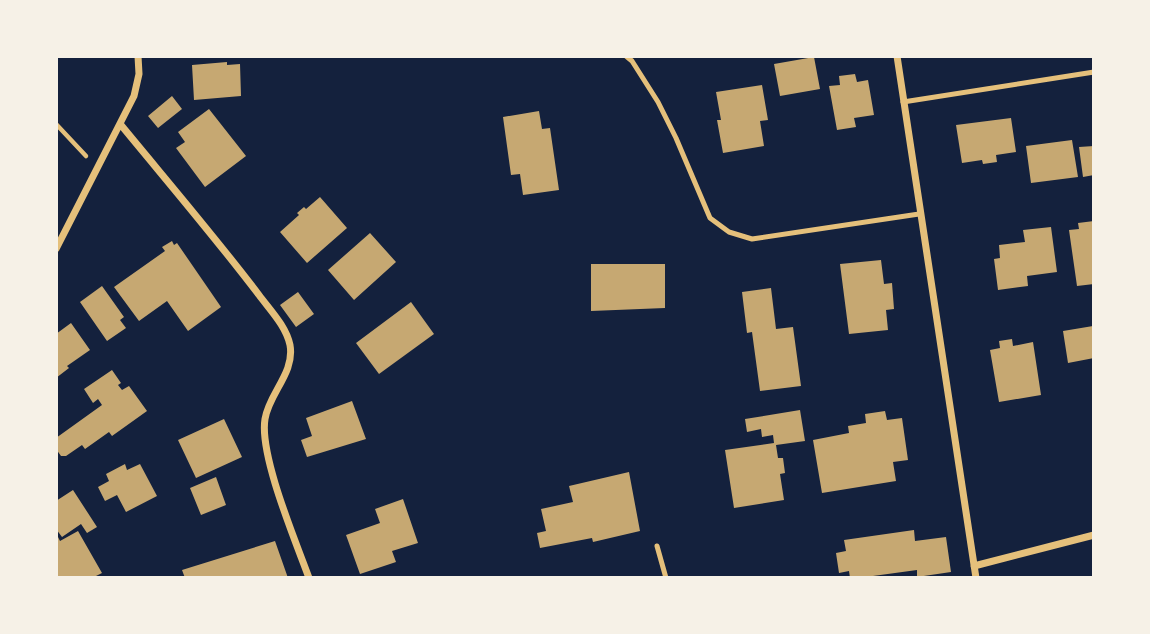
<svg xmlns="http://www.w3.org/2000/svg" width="1150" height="634" font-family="Helvetica,sans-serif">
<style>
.building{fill:#c6a872}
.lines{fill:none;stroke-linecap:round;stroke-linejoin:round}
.path{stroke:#e5c07b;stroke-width:4.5}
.service{stroke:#e5c07b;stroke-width:5}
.minor{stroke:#e5c07b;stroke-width:7}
</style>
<rect width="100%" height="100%" fill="#14213d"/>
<!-- building -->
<path class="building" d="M814,57L820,89L780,96L774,64Z
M227,62V65L240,64L241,96L194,100L192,65Z
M855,74L857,82L868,80L874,115L854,118L856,127L837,130L829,86L840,85L839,76Z
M762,85L768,120L760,121L764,146L723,153L717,120H721L716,92Z
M172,96L182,109L158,128L148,116Z
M209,109L246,156L205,187L176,148L185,142L178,132Z
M539,111L542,129L550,128L559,190L523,195L520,174L511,175L503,117Z
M1011,118L1016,152L996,155L997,162L983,164L982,160L962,163L956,125Z
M1072,140L1078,177L1031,183L1026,146Z
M1094,146V175L1083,177L1079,147Z
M320,197L347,228L307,263L280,232L299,215L297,213L304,207L306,209Z
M1094,221V284L1077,286L1069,230L1079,229L1078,223Z
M1051,227L1057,272L1027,276L1028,286L998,290L994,259L1000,258L999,245L1025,242L1023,230Z
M370,233L396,262L354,300L328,270Z
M172,241L174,245L177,243L221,307L188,331L167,301L139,321L114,287L165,251L162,247Z
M881,260L884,284L892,283L894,309L886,310L888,330L849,334L840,264Z
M591,264H665V308L591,311Z
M102,286L124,317L120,320L126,328L107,341L80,302Z
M771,288L776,329L793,327L801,386L760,391L752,332L747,333L742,292Z
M298,292L314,314L296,327L280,305Z
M411,302L434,334L379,374L356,343Z
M71,323L90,350L67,366L69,368L56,378V334Z
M1093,326L1094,358L1068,363L1063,331Z
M1012,339L1013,346L1033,342L1041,395L999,402L990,350L1000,348L999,341Z
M112,370L121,383L118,385L122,390L129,386L147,411L112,436L109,432L85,449L82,445L66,456H61L56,449V438L102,405L98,399L93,403L84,389Z
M352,401L366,439L307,457L301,440L312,436L306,418Z
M800,410L805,441L776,445L778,458H783L785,473L780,474L784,500L734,508L725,450L774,443L773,435L762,437L761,429L747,432L745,419Z
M885,411L887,420L902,418L908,460L893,462L896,481L822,493L813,440L849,433L848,426L866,423L865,414Z
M224,419L242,457L196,478L178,440Z
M125,464L127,470L140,464L157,496L126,512L117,495L105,501L98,487L109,481L106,474Z
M629,472L640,531L593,542L592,538L540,548L537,533L546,531L541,509L573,502L569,486Z
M216,477L226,505L201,515L190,488Z
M73,490L97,527L87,533L81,524L62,537L56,529V501Z
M403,499L418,543L392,551L396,562L360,574L346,535L380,523L375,509Z
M914,530L915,541L946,537L951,572L917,577V570L873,576V578H850L849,571L839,573L836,553L846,551L844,540Z
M78,531L102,573L92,578H56V539L58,537L60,541Z
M275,541L288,578H185L182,570Z"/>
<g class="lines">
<!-- path -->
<path class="path" d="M56,124L86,156"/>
<!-- service -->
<path class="service" d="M626,56L632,61L658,102L676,138L710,218L729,232L752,239L919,214
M903,102L1094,72
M657,546L666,578"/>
<!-- minor -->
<path class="minor" d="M897,56L976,578
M121,125C167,181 215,237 259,295C270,310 286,326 290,345C295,373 269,393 265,419C259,455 296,542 309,578
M56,249L134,96L139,74L138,56
M974,566L1094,535"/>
</g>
<!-- border -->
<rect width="1150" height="634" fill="none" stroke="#f6f1e7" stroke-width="116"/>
</svg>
